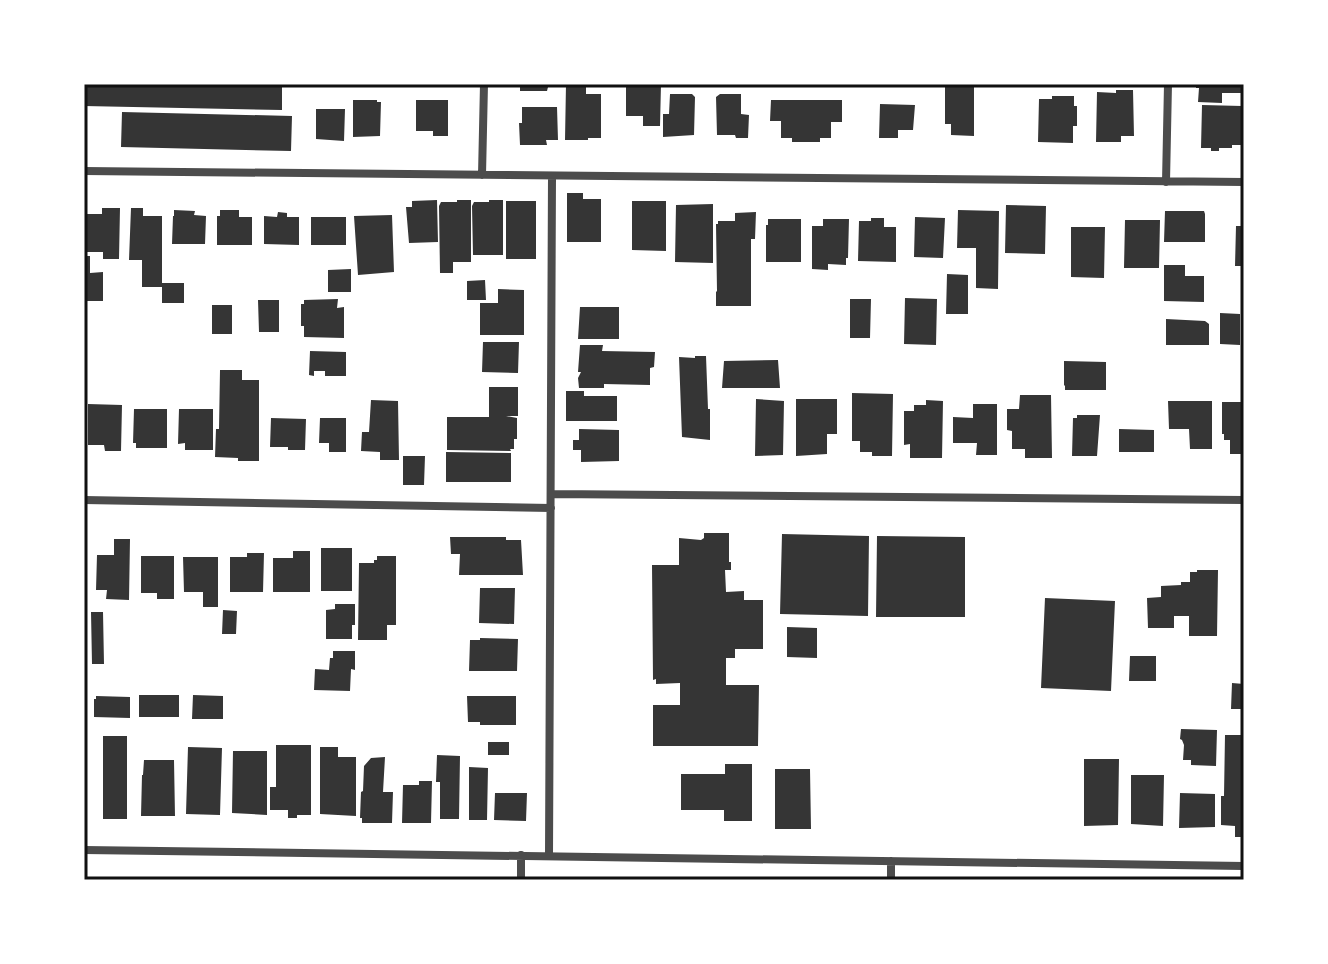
<svg xmlns="http://www.w3.org/2000/svg" width="1328" height="964" font-family="'Exo 2',sans-serif">
<style>
.building{fill:#353535}
.lines{fill:none;stroke-linecap:round;stroke-linejoin:round}
.minor{stroke:#4c4c4c;stroke-width:8}
.neatline{fill:none;stroke:#111;stroke-width:3}
</style>
<rect width="100%" height="100%" fill="#fff"/>
<!-- building -->
<path class="building" d="M84,84H282V110L84,106Z
M520,84H558V87H548L547,91H520Z
M566,84H586V94H601V138H588V140H565Z
M626,84H661L660,126H643V116H626Z
M945,84H974V136L951,135V124H945Z
M1196,84H1243V93H1222V103L1198,102L1199,88H1196Z
M1116,90H1133L1134,136H1121V142H1096L1097,92L1116,93Z
M670,94H692L695,97L694,135L663,137V114H669Z
M720,94H741V114L749,115L748,138H736L735,135H717L716,97Z
M1052,96H1074V106H1077V126H1073V143L1038,142L1039,99H1052Z
M353,100H377V102H381L380,136L353,137Z
M416,100H448V136H433V131H416Z
M771,100H842V122H831V138H820V142H792V138H781V121H770Z
M880,104L915,105L913,130H898V138H879Z
M1202,105L1242,106L1244,145H1232V148H1219V151H1211V148H1201Z
M522,107H557L558,140H546L547,145H520L519,123H522Z
M316,109H345L344,141L316,139Z
M122,112L292,116L291,151L121,147Z
M567,193H583V199H601V242H567Z
M437,200L438,242L409,243L406,207H412V201Z
M457,200H471V262H453V273H440L439,206L441,202H457Z
M489,200H503V255H473L472,206L474,202H489Z
M506,201H536V259H506Z
M632,201H666V251L632,250Z
M713,204V263L675,262L676,205Z
M1006,205L1046,206L1045,254L1005,253Z
M102,208H120L119,259H103V252H85V214H102Z
M131,208H143V216H162V283H184V303H162V287H142V260H129Z
M174,210L195,211L194,215L206,216L205,244H172L173,216H174Z
M220,210H239V217H252V245H217V216H220Z
M958,210L999,211L998,289L976,288V248H957Z
M1165,211H1204L1205,214V242H1164Z
M278,212L287,213V217H299V245L264,244V216L277,217Z
M756,212L755,239H751V306H716V292L717,291L716,224H718V221H735V213Z
M392,215L394,272L358,275L354,216Z
M311,217H346V245H311Z
M915,217L945,218L943,258L914,257Z
M871,218H884V227H896V262L858,261L859,221H871Z
M768,219H801V262H766V225H768Z
M823,219H849L848,258H846V265L828,264V270L812,269V226H823Z
M1125,220H1160L1159,268H1124Z
M1236,226H1244V266H1235Z
M1071,227H1105L1104,278L1071,277Z
M84,256H90V273L103,272V301H84Z
M1164,265H1185V276H1204V302L1164,301Z
M351,269V292H328V270Z
M947,274L968,275V314H946Z
M485,280L486,300H467V281Z
M498,289L524,290V335H480V303H498Z
M905,298L937,299L936,345L904,344Z
M338,299L337,308L344,307V338L304,337V326H301V304H304V300Z
M850,299H871L870,338H850Z
M258,300H279V332H259Z
M212,305H232V334H212Z
M580,307H619V339H578Z
M1220,313L1240,314V345L1220,344Z
M1166,319L1205,321L1209,324V345H1166Z
M483,342H519L518,373L482,372Z
M580,345H603L602,351L655,352L654,367L650,368V385L604,384V388H579L578,378L581,372H578Z
M310,351L346,352V376H325V371H314V376L309,375Z
M695,356H706L708,409H710V440L682,437L679,357L695,358Z
M778,360L780,388H722L724,361Z
M1064,361L1106,362V390H1065V385L1064,386Z
M220,370H242V380H259V461H238V458L215,457L216,429H219Z
M489,387H518V416H506L517,418V439H514V449H510L511,451L447,450V417H489Z
M566,391H584V396H617V421H566Z
M852,393L893,394L892,456H872V452H860V441H852Z
M1020,395H1051L1052,458H1025V449H1012V431L1007,430V409H1019Z
M756,399L784,401L783,455L755,456Z
M796,399H837V434H827V454L796,456Z
M371,400L398,401L399,460H380V452L361,451L362,432H369Z
M926,400L943,401L942,458H910V444L904,445V411H914V405H926Z
M1168,401H1212V449H1190L1189,429H1169Z
M1222,402H1244V454H1230V440H1224V434H1222Z
M88,404L122,405L121,451H105L104,445H88Z
M973,404H997V455H976L977,443H953V417L973,418Z
M134,409H167V448H136V443H133Z
M179,409H213V450H185V443L178,444Z
M1077,415H1100L1097,456H1072L1073,418H1077Z
M271,418L306,419L305,450H288V447H270Z
M320,418H346V452H329V443H319Z
M579,429L619,430V461L581,462V450H573V440H579Z
M1119,429L1154,430V452H1119Z
M446,452L511,453V482H446Z
M403,456H425L424,485H403Z
M704,533H729V562H731V570H725L726,592L744,591V600H763V649H735V658H726V685H759L758,746H653V705H680V683L656,684V679L653,680L652,565H679V538L701,540L704,538Z
M782,534L869,536L868,616L780,614Z
M877,536L965,537V617H876Z
M450,537H506V540H521L523,575H459L460,554H451Z
M114,539H130L129,600L106,599L107,590H96L97,555H114Z
M321,548H352V591H321Z
M293,551H310V592H273V558H293Z
M247,553H264L263,592H230V557H247Z
M141,556H174V599H157V593H141Z
M377,556H396V625H387V640H358L359,563H374V560H377Z
M183,557H218V607H203V592H184Z
M1197,570H1218L1217,636H1189V616H1174V628H1148L1147,598L1161,597V586L1181,585V582H1190V572H1197Z
M480,588H515L514,624L479,623Z
M1045,598L1115,601L1111,691L1041,688Z
M335,604H355V625H352V639H326V610L335,609Z
M223,610L237,611L236,634H222Z
M91,612H103L104,664H92Z
M787,627L817,628V658L787,657Z
M480,638L518,639L517,671H469L470,640H480Z
M333,651H355V670L351,669L350,691L314,690L315,669L329,670L330,658H333Z
M1130,656H1156V681H1129Z
M1232,683L1244,684V709H1231Z
M139,695H179V717H139Z
M193,695L223,696V719H192Z
M96,696L130,697V718L94,717V699H96Z
M467,696H516V725H480V722H468Z
M1181,729L1217,730L1216,766L1191,765V760H1183L1184,745L1182,740L1180,739Z
M1225,735H1244V837H1235V826L1221,825V796H1224Z
M103,736H127V819H103Z
M488,742H509V755H488Z
M276,745H311V815H297V818H288V810H270V787H276Z
M188,747L222,748L220,815L186,814Z
M320,747H338V757H356V816L320,814Z
M233,751H267V815L232,813Z
M437,755L460,756L459,819H440V782H436Z
M385,757L383,792H393L392,823H362V818H360L361,792L363,791L364,766L371,758Z
M1084,759H1119L1118,825L1084,826Z
M144,760H174L175,816H141L142,775H143Z
M725,764H752V821H724V810H681V774H725Z
M469,767L488,768L487,820H469Z
M775,769H810L811,829H775Z
M1131,775H1164L1163,826L1131,824Z
M419,781H432L431,823H402L403,785H419Z
M495,793H527L526,821L494,820Z
M1180,793L1215,794V827L1179,828Z"/>
<g class="lines">
<!-- minor -->
<path class="minor" d="M84,171L1244,182
M482,175L484,84
M1166,182L1168,84
M551,494L1244,500
M84,500L551,508
M84,850L1244,866
M521,855V880
M549,856L552,176
M891,880V861"/>
</g>
<!-- border -->
<rect width="1328" height="964" fill="none" stroke="#ffffff" stroke-width="172"/>
<rect x="86" y="86" width="1156" height="792" class="neatline"/>
</svg>
